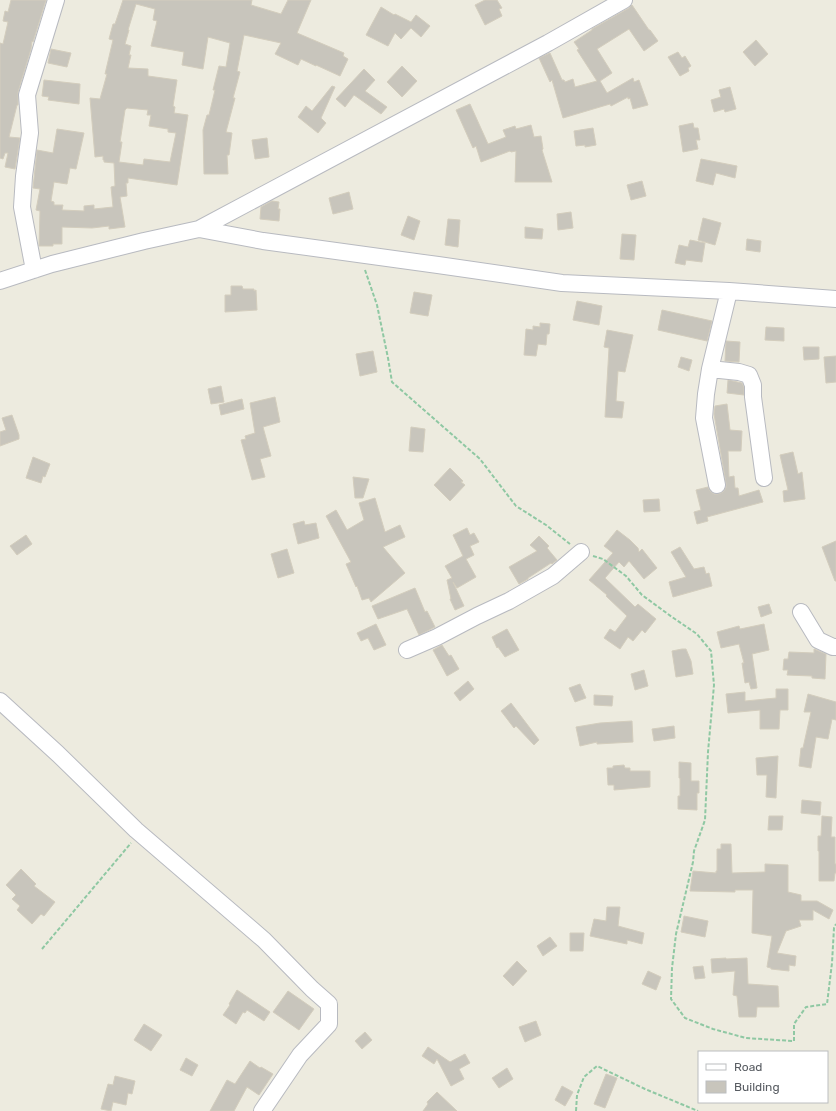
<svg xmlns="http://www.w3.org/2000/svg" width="836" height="1111" font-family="Rubik,sans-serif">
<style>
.building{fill:#c8c5bc;stroke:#d3cdbd;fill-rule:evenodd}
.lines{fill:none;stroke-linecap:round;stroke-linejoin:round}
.minor-casing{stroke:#b8bac0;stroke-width:18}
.path{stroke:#8fc8a3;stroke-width:2;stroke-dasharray:4 2;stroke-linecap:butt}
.minor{stroke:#fff;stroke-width:16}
</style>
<rect width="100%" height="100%" fill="#edebdf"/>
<!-- building -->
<path class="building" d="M11,0H46L33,42L32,41L31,49L18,92V105H17L9,137L20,138L15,169L5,167L8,153H5L3,159L0,158V43L3,44L8,22L3,21L5,11L8,12Z
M123,0H252L251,5L281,14L288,0H311L297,33L344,53L343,56L348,59L340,76L316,65V66L301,59L298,65L275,54L281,43L244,35L237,71L240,72L233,98H235L226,132L232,133L229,155H227L228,174H204L203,130L207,115H209L215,90H213L219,66L226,67L230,43L208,37L203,69L182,65L184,52L151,46L157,21L153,20L155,9L136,4L128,30H129L125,44L131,46L129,55H131L128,68L148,69V76L177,80L173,106L175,107L174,113L188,115L177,185L128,178V183H126L127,196L120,197L125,227L109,229V226L92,228L62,227V244H53V246H39L40,211L36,210L40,189L33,188L37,150L53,153L57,129L84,133L76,169L70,168L67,184L54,182L51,201L54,202V205H63L62,210L84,211V206L94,205V209L113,207L111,187L115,186L114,163L104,162V160H103V156L95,157L90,98L100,99L107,74H105L113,40L109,39L113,24H115ZM127,108L148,110L147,115H151L149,126L168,129V132L176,133L170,162L144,159L143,165L119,162L122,142H120L125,110Z
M485,0H497L502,8L499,9L502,16L485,25L475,5Z
M632,5L649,30H650L658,41L644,51L629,29L597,49L612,73L600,81L607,93L633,78L634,82L639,80L648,105L633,109L630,98L628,99V97L611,106L610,104L563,118L552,80L550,82L539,58L550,53L562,80H564L565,82L573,79L575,87L597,81L577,50L579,49L574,42L592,30V29L629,8Z
M381,7L394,15L395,14L411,22L416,15L430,26L421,37L411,28L401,39L395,33L388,46L366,35Z
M756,40L768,54L755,66L743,52Z
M51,49L71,53L67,67L48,63Z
M678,52L682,58L685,56L691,66L688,68L689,71L680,76L668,57Z
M402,66L417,81L402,97L387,82Z
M364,69L375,80L365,91L387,107L381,114L354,95L345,107L336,99Z
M44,80L80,84L79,104L48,100L49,97L42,96Z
M332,86L335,87L321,118L326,123L318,133L298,117L306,106L312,111Z
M730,87L736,109L725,112L724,109L714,112L711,100L721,97L719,90Z
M470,104L488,144L506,137L503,130L515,126L516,129L531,125L534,137L541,136L543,149L542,150L552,182H515L516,151L511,152L510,151L481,162L476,146L473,148L456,110Z
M693,123L694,128H698L700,140H696L698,149L683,152L679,126Z
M593,128L596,145L585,147V145L576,146L574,131Z
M267,138L269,157L255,159L252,140Z
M701,159L737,166L735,178L716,173L713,185L696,181Z
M642,181L646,196L631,200L627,185Z
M349,192L353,209L333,214L329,198Z
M272,201L279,202L278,209H280L279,221L260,219L261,207Z
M571,212L573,228L558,230L557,214Z
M408,216L420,221L414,240L401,235Z
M703,218L721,223L715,245L698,240Z
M448,219L460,220L458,247L445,245Z
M525,227L543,229L542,239L525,238Z
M622,234L636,235L634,260L620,259Z
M747,239L761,241L760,252L746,250Z
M690,240L705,243L702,262L686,260L685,265L675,263L679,245L688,247Z
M231,286H242L243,289H254V291L256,290L257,310L225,312V295H231Z
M414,292L432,295L428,316L410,313Z
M577,301L602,306L599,325L573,320Z
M662,310L712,321L707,341L658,330Z
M540,323L550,324L549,334H547L546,345L538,344L536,356L524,355L526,329L533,330V326L540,327Z
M766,327L784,328V341L765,340Z
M607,330L633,335L625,372L618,371L616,401L624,402L622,418L605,417L609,348L604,347Z
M726,341L740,342L739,362L725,361Z
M803,347H819V359L804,360Z
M373,351L377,372L360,376L356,354Z
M836,356V382L826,383L824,357Z
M681,357L692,360L689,371L678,367Z
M728,380L742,383L744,387V395L727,393Z
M221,386L224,402L211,404L208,389Z
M275,397L280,422L263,427L271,456L260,459L265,477L252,480L241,440L246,439L245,436L255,433L250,403Z
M242,399L244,409L221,415L219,405Z
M727,404L730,430L742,431L741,451H728L729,477L734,476L735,488H738L739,496L759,490L763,502L707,517L708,521L697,524L694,512L701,510L696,490L708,487L710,491L714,494H718L723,492L726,488V483L714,414L715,406Z
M12,415L19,435V439L0,446V432L6,430L2,418Z
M411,427L425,429L423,452L409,451Z
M793,452L798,474L802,472L805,499L784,502L783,491L788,490L780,455Z
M33,457L50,464L45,477L43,476L41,483L26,478Z
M450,468L463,481L461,482L465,485L450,501L434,485Z
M353,477L369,479L363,498H355Z
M375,498L385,532L400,525L405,537L383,547L405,573L371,602L369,598L362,600L357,586L356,587L346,564L351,562L326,516L336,510L347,530L364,520L359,503Z
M659,499L660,511L644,512L643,500Z
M304,521L305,525L316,523L319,538L298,544L293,524Z
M467,528L470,535L474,533L479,542L470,546L474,555L466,559L476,577L457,588L453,582L464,606L455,610L450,599H451L447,580L452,578L445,566L463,556L453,535Z
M617,530L630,540L638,548L639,552L642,549L657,568L644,579L629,561L624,567L619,562L605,578L635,607L638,604L656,619L645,633L642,630L633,641L628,637L620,649L604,638L610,629L615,632L627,616L606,596L607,595L589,580L613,553L604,546Z
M26,535L32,544L17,555L10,546Z
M539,536L549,546L547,548L557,560L552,564L551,563L528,578V579L519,584L509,567L537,551L530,545Z
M836,541V581H835L822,547Z
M680,547L694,569L704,567L706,574L709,573L712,586L673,597L669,582L686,577L671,552Z
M287,549L294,573L278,578L271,554Z
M415,588L425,612L427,611L435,627L419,635L407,609L378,619L372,606Z
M769,604L772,613L761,617L758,607Z
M376,624L386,645L374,650L368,638L361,641L357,633Z
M764,624L769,650L752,654L757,688L751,689L749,682L745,683L742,663H744L739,644L721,648L717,632L739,626L740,629Z
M507,629L519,650L505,657L498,647L497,648L492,637Z
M442,645L449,656L451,655L459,669L447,676L433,650Z
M682,649H686L691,661L693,674L676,677L672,651Z
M814,649L826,654L825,679L812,678V676L787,675L788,670H783L784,659H788L789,652L814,653Z
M644,670L648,686L635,690L631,674Z
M468,681L474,689L460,701L454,693Z
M580,684L586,698L575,702L569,688Z
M776,689H788V710H780L779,729H760V710L728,713L726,694L745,692V701L776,698Z
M808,694L836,702V720L832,719L828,739L816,737L811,768L799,766L801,748H803L811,712H804Z
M594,695L613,696L612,706L594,705Z
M511,703L539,740L534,745L516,726L514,728L501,711Z
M632,721L633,742L597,744V742L580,746L576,727L600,723Z
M674,726L675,738L654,741L652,729Z
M778,756L776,798L766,797L767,775H757L756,758Z
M679,762L691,763V781H699V793H697V810L678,809V796H680V778H679Z
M624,765L625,768H630V771H650V787L614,790V785H608L607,768H613V766Z
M802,800L821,802L820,815L801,813Z
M769,816H783L782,830H768Z
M822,816L832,817L831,837H835V864H836V873H835L834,881H819V851H818V836H821Z
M721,844H731L732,873L765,872V864L788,865V892L801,895V901H817L833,910L829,919L813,910V920H799L801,926L786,931L777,953L796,956L795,966L789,965V971L771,969V968L767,967L772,936L752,933L753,890H735V892L690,891L693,871L716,873V871H717V849H721Z
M21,869L36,884L34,886L55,902L44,916L41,914L32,924L17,910L20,906L12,899L16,895L6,885Z
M607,907H620L618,926L644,933L642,944L627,940V944L590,936L594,919L606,921Z
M684,916L708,921L705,937L681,932Z
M570,933H584L583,951H570Z
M550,937L557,946L543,956L537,946Z
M726,958V959L747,958L748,984L778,986L779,1007H757L756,1017H739L737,996L733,995L735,971L712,973L711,959Z
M517,961L527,971L513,986L503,976Z
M703,966L705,978L695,979L693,967Z
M648,971L661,977L656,990L642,984Z
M237,990L270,1012L264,1021L247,1010L245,1013L243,1012L236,1024L223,1015L230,1005L229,1004Z
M288,991L314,1009L299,1030L273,1012Z
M536,1021L541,1035L525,1042L519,1027Z
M144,1024L162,1035L151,1051L134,1040Z
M365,1032L372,1040L362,1049L355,1041Z
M428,1047L450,1062L465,1054L470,1063L459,1069L464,1079L451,1086L437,1059L434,1064L422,1056Z
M186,1058L198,1065L192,1076L180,1070Z
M250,1061L260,1068L261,1067L273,1074L259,1095L247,1087L234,1111H210L227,1080L235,1084Z
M507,1068L513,1079L499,1088L492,1078Z
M606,1074L617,1078L605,1108L594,1104Z
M115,1076L135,1081L132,1094L128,1093L126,1105L113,1102L111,1111L101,1109L108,1084L113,1085Z
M562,1086L573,1092L565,1106L555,1100Z
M437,1092L457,1111H423L428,1104L427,1102Z"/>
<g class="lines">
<!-- minor casing -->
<g class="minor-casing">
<path id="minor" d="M199,229L548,43L624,0
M34,270L22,207L24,176L30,133L27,95L56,0
M0,281L52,264L144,241L199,229L263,241L438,265L562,283L729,291L836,299
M710,369L739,372L749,375L753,385V397L764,478
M717,485L704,418L706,394L710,369L729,291
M801,612L818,640L833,647H836
M407,650L437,637L477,616L509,601L553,576L581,552
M0,701L58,754L136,830L264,940L312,989L329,1004V1024L300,1055L262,1111"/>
</g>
<!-- path -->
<path class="path" d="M365,270L377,305L388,358L392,382L480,459L516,506L546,525L570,544
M593,556L603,559L626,576L642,595L672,617L697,634L711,651L714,685L708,752L705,820L694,851L693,862L676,934L672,968L671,999L685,1018L713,1029L746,1038L794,1041V1024L806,1007L827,1004L832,963L834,928L836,924
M42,949L131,843
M576,1111L577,1095L584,1077L597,1066L645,1089L698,1111"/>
<!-- minor -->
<use href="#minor" class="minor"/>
</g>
<!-- legend -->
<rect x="698" y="1051" width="130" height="52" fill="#ffffff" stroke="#bcbec0"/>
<rect x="706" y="1064" width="20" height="6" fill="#ffffff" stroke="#bcbec0"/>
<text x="734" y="1071" font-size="12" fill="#585c62">Road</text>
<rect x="706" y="1081" width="20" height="12" fill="#c8c5bc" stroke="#bcbec0"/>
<text x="734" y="1091" font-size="12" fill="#585c62">Building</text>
</svg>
